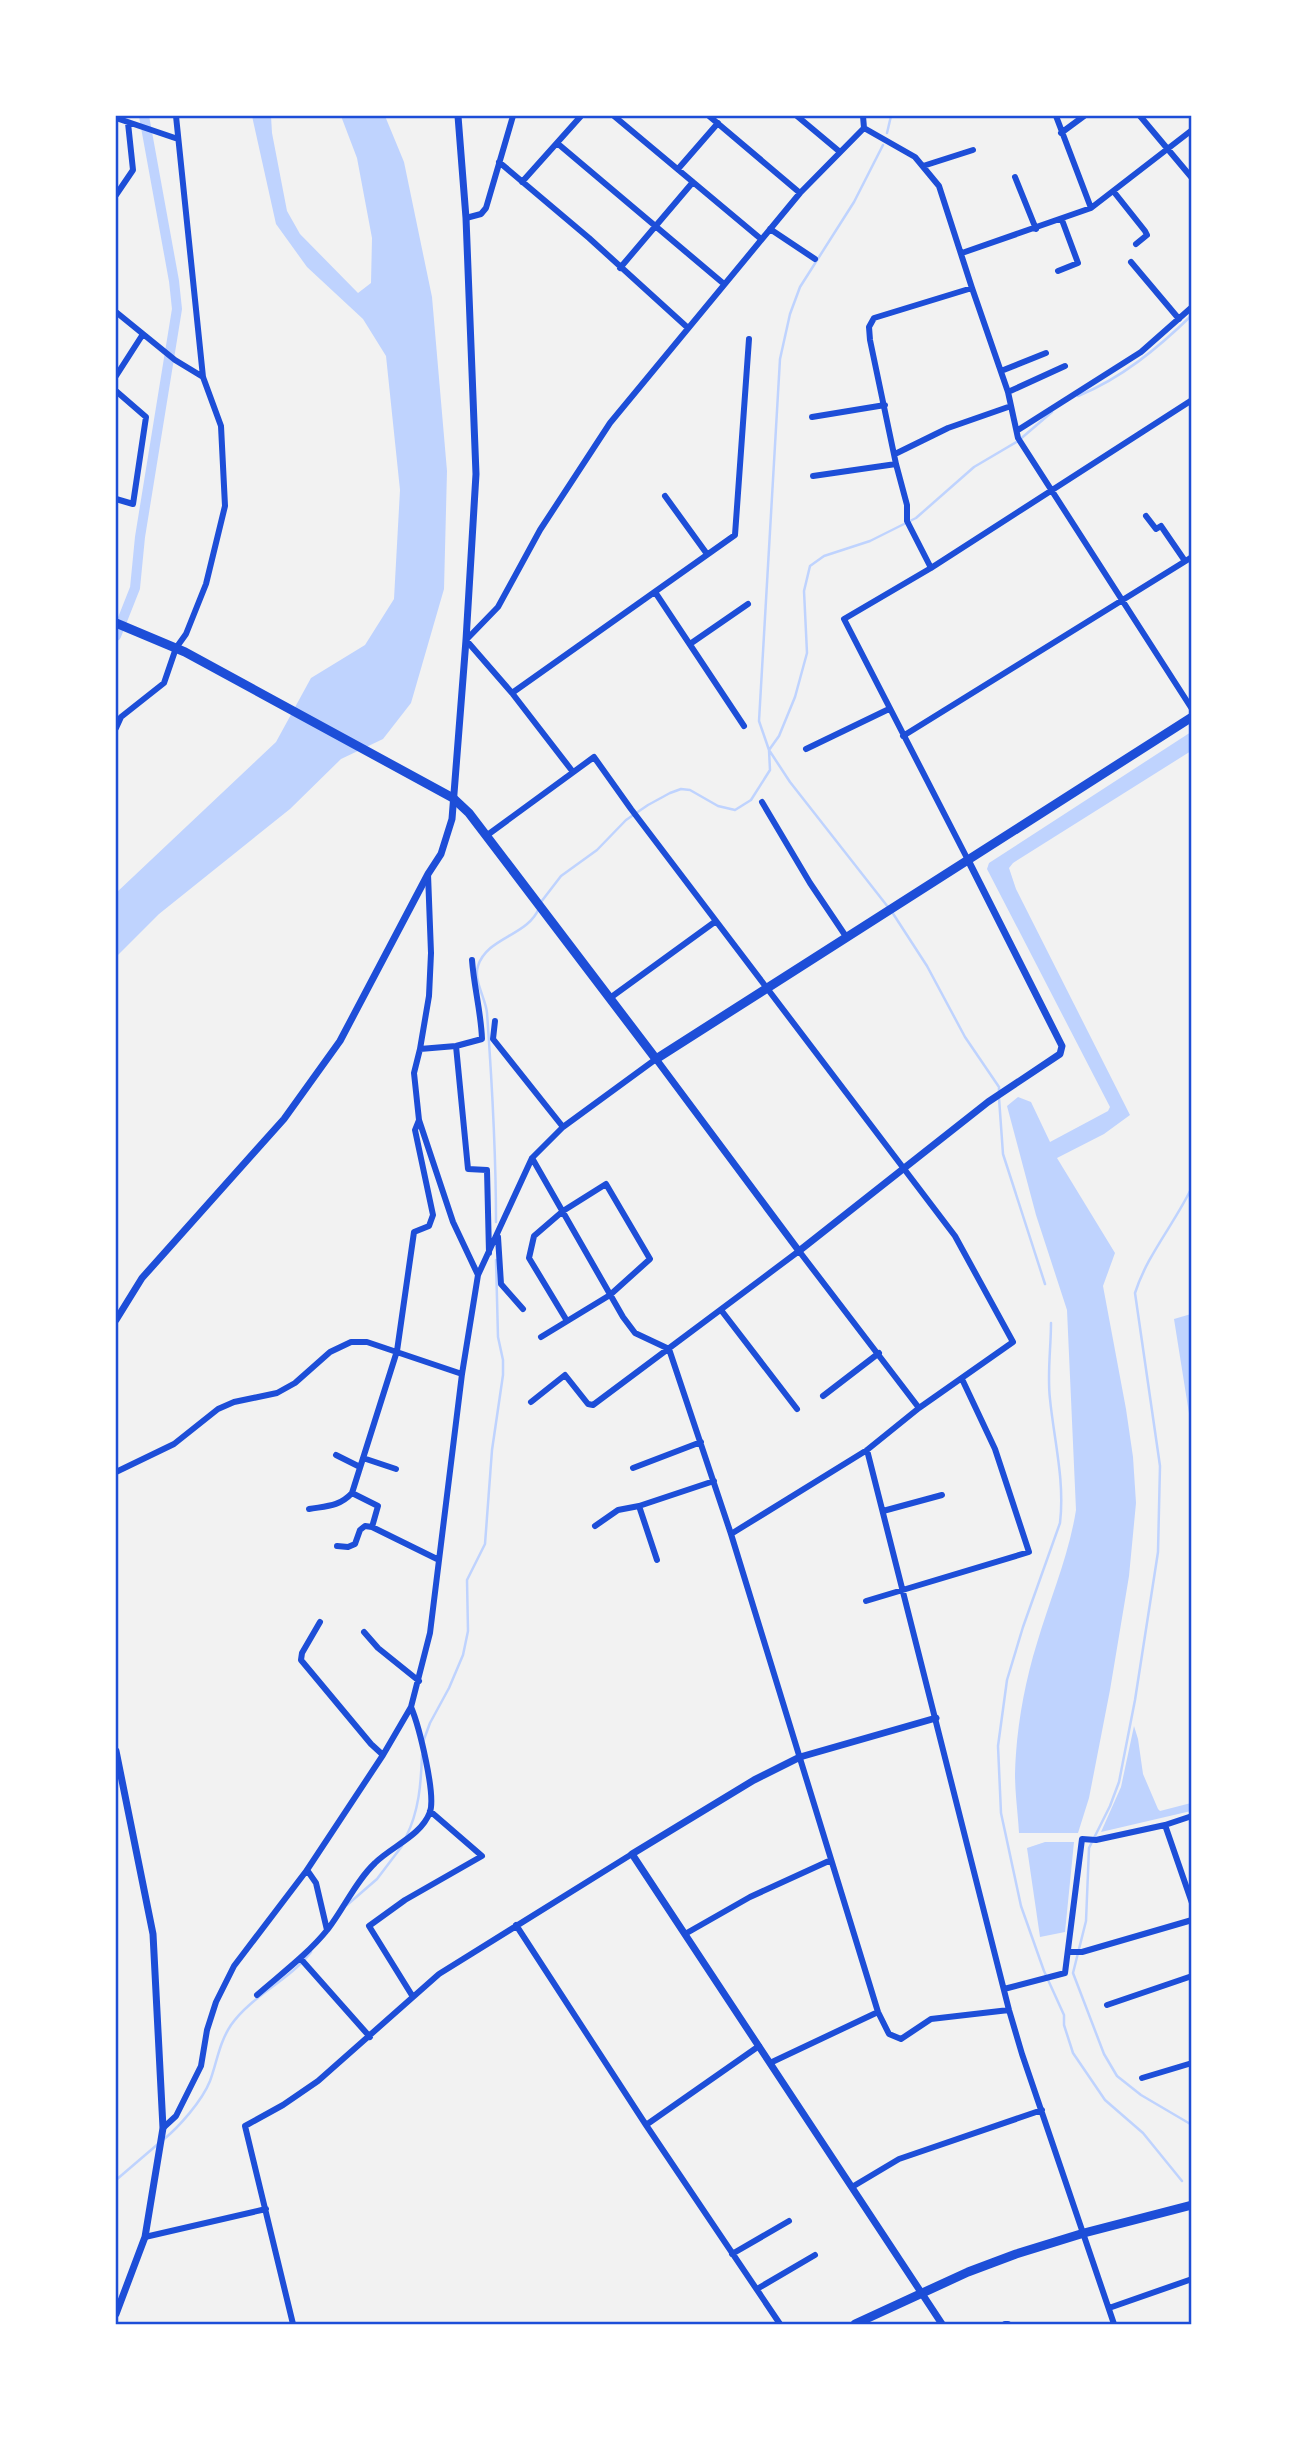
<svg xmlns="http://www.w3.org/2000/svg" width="1307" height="2440" font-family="Overpass,sans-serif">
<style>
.water{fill:#bfd3fe}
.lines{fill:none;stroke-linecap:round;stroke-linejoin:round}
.stream{stroke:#bfd3fe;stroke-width:2.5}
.canal{stroke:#bfd3fe;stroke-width:10}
.minor{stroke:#1d4ed8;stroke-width:6}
.tertiary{stroke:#1d4ed8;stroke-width:7}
.primary{stroke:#1d4ed8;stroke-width:9}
.neatline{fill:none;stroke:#1d4ed8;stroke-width:2.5}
</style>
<rect width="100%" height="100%" fill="#f2f2f2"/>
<!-- water -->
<path class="water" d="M252,116H271L272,133L287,211L300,234L358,293L371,283L372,238L357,158L341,116H385L404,162L432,297L447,471L444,589L411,703L383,739L341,759L290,809L159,914L116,957V893L276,742L311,678L365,645L394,599L400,490L386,356L363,319L307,267L276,224Z
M1191,732V751L1013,863L1009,868L1016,889L1130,1115L1104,1134L1057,1158L1115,1253L1103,1286L1126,1409L1133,1457L1136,1503L1129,1576L1110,1690L1089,1798L1078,1833H1019C1018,1814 1015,1794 1015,1774C1016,1731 1024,1685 1037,1643C1050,1599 1069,1555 1076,1510L1067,1310L1036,1215L1007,1106L1018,1097L1031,1102L1050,1142L1108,1111L1110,1107L987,869L989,863Z
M1191,1314H1192L1191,1426L1174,1319Z
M1134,1726L1138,1739L1143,1774L1158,1809L1160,1811L1191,1803V1811L1101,1832L1121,1787Z
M1045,1842H1074L1065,1932L1040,1937L1027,1848Z"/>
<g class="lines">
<!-- stream -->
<path class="stream" d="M887,133L891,116
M883,145L854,202L800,287L790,314L780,359L759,721L769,750L790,782L888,907
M1078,396C1122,378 1158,348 1192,315
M541,902L561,876L597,850L626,820L648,805L670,793L681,789L690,790L718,806L735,810L751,800L770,770L769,750L779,736L795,697L807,653L804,591L810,566L824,556L870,541L916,518L974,467L1018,441L1052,412
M892,912L927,966L965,1037L999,1087V1091
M999,1098L1003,1154L1045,1284
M1192,1187C1175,1223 1147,1255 1135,1293L1160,1466L1158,1552L1135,1700L1119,1782L1110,1806L1089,1848L1086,1921L1073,1973L1104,2054L1117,2076L1141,2095L1192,2125
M496,1222C496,1153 492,1082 487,1013C486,999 473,980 478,966C487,937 528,936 539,908
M1051,1323C1051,1348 1047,1374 1050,1399C1054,1440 1065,1481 1060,1523L1023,1627L1007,1680L998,1746L1001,1813L1021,1906L1044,1971L1064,2015V2025L1073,2053L1105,2100L1143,2133L1182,2181
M423,1742L430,1723L449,1688L463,1655L468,1631L467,1580L485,1544L492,1450L503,1375V1360L498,1337L496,1260
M406,1837C419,1811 421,1784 422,1755
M347,1905L377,1879L402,1846
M163,2140C179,2127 202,2101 210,2081C217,2062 219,2043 231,2025C252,1995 289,1981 311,1952
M116,2180L158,2144"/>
<!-- canal -->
<path class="canal" d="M116,636L135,588L140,537L177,309L174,281L144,116"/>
<!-- minor -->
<path class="minor" d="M614,116L761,239
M709,116L800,193
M797,116L840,152
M1056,116L1091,208
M1140,116L1192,178
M116,118L178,139
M864,128L915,157L939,186L972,288L1008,392L1018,438L1192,709
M1061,133L1084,116
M557,143L724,284
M499,162L589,238L688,328
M923,166L973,150
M678,169L718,123
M1015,177L1036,229
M522,182L581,116
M1114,192L1145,231L1147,235L1136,244
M116,195L133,170L128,123
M466,218L481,214L486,208L513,116
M770,229L815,259
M962,253L1091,208L1192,130
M1131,262L1179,319
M620,268L693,182
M1058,271L1078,263L1062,220
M116,312L175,360L203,377
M1001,371L1046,353
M116,376L143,334
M116,391L146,417L133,504L116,499
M1008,392L1065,366
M812,417L885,405
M1018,430L1141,352L1192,307
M895,454L948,428L1011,406
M813,476L896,464
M665,496L707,554
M1146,516L1156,529L1161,526L1185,561
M931,568L907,521V505L896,464L870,340L869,327L874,318L972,288
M655,592L744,726
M690,644L748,604
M512,693L735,535L749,339
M116,728L121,717L164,683L176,648L186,634L206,584L225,506L221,426L203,377L176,116
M903,736L1192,557
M806,749L889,709
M573,772L512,693L466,640L498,607L540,530L610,423L800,193L864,128L863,116
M762,802L810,883L847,938
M486,836L594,757L631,809L955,1236L1013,1342L919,1408
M968,860L844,619L931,568L1192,400
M428,874L431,953L429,996L420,1049L414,1073L419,1120L453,1222L478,1275
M610,998L716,921
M495,1021L493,1039L563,1127
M456,1046L468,1169L487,1170L489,1253
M420,1049L456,1046L482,1039C481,1012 474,987 472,960
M532,1158L623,1317L635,1333L669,1349L731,1534L878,2012L889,2034L901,2039L931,2019L1009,2010
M498,1237L501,1284L523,1309
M721,1310L797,1409
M541,1337L610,1295L650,1259L606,1184L563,1211L534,1236L529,1258L567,1321
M823,1396L879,1353
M531,1402L565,1375L588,1404L593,1405L799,1251L919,1408L867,1450L731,1534
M867,1450L1009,2010L1022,2054L1114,2324
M336,1455L360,1467
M363,1458L396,1469
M633,1468L701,1442
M116,1472L174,1444L218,1409L234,1402L277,1393L295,1383L330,1352L351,1342H367L462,1374
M639,1506L657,1560
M309,1509C326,1506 339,1507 352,1493
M883,1511L942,1495
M595,1526L618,1510L639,1506L714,1481
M372,1527L378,1506L352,1493L397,1351L414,1232L429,1226L433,1215L415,1130L419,1120
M337,1546L348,1547L355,1544L360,1530L365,1526L372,1527L439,1560
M866,1601L1029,1552L995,1449L962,1379
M320,1622L302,1653L301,1660L371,1744L383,1755
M364,1632L378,1648L419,1681
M1165,1825L1192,1816
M307,1870L316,1883L327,1930
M516,1925L646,2125L780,2324
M685,1934L750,1897L831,1860
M1068,1952H1082L1192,1920
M300,1958L370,2037
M1004,1989L1065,1973L1082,1839L1096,1840L1165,1825L1192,1903
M257,1995C281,1974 308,1954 328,1929C344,1908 356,1881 375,1863C392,1846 421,1836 430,1812C436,1794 419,1726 411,1707
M413,1997L369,1926L405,1900L482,1856L430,1811
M1107,2005L1192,1976
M770,2063L878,2012
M1142,2078L1192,2063
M646,2125L759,2046
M163,2128L176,2116L201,2066L207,2030L216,2002L234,1966L307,1870L383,1755L411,1707L430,1633L462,1374L478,1275L532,1158L563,1127L656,1059
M852,2187L899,2159L1042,2110
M145,2237L266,2209
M732,2254L789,2221
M757,2289L815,2255
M1109,2308L1192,2279
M293,2324L245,2126L283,2105L318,2081L439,1974L632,1854
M1005,2324H1008"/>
<!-- tertiary -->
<path class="tertiary" d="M656,1059L799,1251L988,1102L1060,1054L1062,1046L968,860
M116,1320L142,1278L284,1119L340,1041L428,874L441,854L452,819L466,640L476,474L466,218L458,116
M936,1718L800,1757L754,1780L632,1854L942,2324
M116,1751L153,1934L163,2128L145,2237L116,2314"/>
<!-- primary -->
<path class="primary" d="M116,623L185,652L453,798L469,813L656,1059L1192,717
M855,2324L968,2272L1016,2254L1084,2233L1192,2205"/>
</g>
<!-- border -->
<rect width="1307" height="2440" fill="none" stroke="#ffffff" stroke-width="234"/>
<rect x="117" y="117" width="1073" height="2206" class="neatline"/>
</svg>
